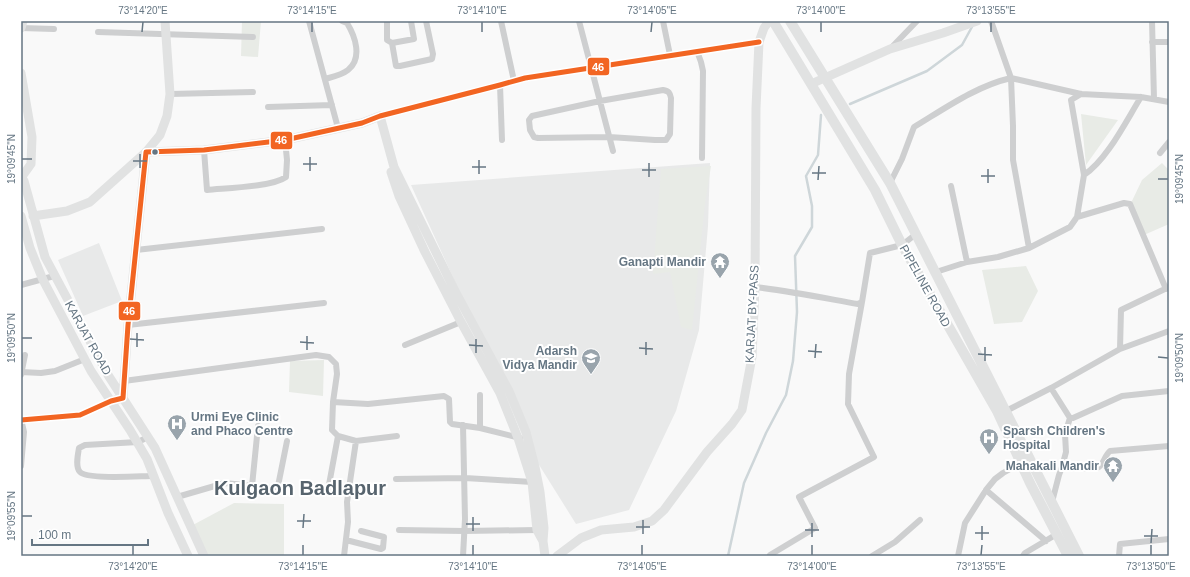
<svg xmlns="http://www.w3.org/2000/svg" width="1190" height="577" font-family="Arial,sans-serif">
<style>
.built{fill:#e8e9e9}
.green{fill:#e8ebe6}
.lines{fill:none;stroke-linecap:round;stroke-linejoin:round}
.stream{stroke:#ced6d9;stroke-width:2.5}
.street{stroke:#cecfd0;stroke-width:6}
.secondary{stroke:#e1e2e2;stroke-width:9}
.primary{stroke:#e1e2e2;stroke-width:10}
.bus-1-casing{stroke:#fff;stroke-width:8}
.bus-1{stroke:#f26522;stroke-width:5}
.ticks{fill:none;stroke:#657683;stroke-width:1.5}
.bus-dot{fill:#657683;stroke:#fff;stroke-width:1.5}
.labels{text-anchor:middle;stroke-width:4;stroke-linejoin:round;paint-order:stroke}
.poi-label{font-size:12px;font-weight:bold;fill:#657683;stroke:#fff;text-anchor:end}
.street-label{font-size:12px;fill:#657683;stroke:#fff}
.town-label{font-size:20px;font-weight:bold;fill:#57646e;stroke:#fff}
.line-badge{stroke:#fff;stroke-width:1.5}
.badge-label{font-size:11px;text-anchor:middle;font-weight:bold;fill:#fff}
.neatline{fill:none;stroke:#657683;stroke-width:1.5}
.ticks-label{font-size:10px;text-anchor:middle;fill:#657683}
</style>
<rect width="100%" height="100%" fill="#f9f9f9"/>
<!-- built -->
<path class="built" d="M710,163L708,226L699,330L676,411L629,510L576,524L526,444L481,339L411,185Z
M99,243L122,301L83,316L58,260Z"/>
<!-- green -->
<path class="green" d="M242,21H261L258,57L241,56Z
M1081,114L1118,120L1086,165Z
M1162,163L1169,170V224L1144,235L1131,203L1142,180Z
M711,166L705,203L692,330L681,327L670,272L653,274L661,169Z
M1026,266L1038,291L1022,322L994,324L982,270Z
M324,360L323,396L289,392L290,361Z
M234,503L284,504V556H207L191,526Z"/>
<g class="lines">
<!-- stream -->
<path class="stream" d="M850,104L927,71L962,45L973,25
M728,556L744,483L766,433L786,395L793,361L797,312L795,256L812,227V206L806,176L818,155L821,115"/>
<!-- street -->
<path class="street" d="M309,21L338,128
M387,21V40L392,43
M411,21L414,39L392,43L396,66H400L432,59L433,54L426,21
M501,21L514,81
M579,21L613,151
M663,21L670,55
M991,21L1011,78L1013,126V160L1029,248
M1152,21L1154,99
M21,28L54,29
M98,32L253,37
M1152,42H1169
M890,49L917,21
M697,51L701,62L703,71L702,158
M325,79C332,77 342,75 348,70C363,58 355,36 347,23L342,21
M500,85L502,140
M663,90C669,91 670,93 671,98L670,134L666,140H655L609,137L538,138L534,137L530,130L529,120L532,116L600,101Z
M170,94L253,92
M1081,94L1071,100L1084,175
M268,107L332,105
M380,116L500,85L525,78L759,42
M204,150L207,190C226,188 272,187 286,177L287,160L285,140
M1160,153L1169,142
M890,183L902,159L914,127C944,109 976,86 1011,78L1081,94L1141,97L1169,102
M951,186L967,262
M1077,217L1124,203L1130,204L1166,289
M136,250L322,229
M936,272L967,262L998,257L1029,248L1070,227L1077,217L1084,175C1107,160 1126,121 1141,97
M21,285L54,276
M755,287C789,291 824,298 858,304L862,302L870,253L902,245L916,234
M128,325L324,303
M405,345L461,322
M1120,349L1169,331
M21,372L41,373L55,371L85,359
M21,375L25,355
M124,381L316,355L329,357L336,364L337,374L333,402L332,430L338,436L328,490
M1051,388L1070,418H1073L1122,396L1169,391
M480,395V428
M333,402L368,404L444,396L449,399L450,422L452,424L480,428L520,438
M1006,411L1051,388L1120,349L1121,310L1169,287
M21,419L24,432L21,466
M21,420L80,415L111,401
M338,436L356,441L397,436
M148,437L138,442L85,445L79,448C78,454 75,467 80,472C88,480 140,476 153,476
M1062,467C1070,468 1094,470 1099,467C1104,463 1105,455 1110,451L1169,446
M396,479L465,478L532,482
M252,486L258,426
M986,490L1046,541
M177,497L225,483L271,488L278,486L287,441
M1052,502L1059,475L1062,467L1066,452L1065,434L1070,418
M399,530L464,531L537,530
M346,540L381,549L383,548L384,537L361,531
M344,556L348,522L347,502L356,441
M463,556L465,519L463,425
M771,556L770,555L815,528L799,497L874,457L848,404L849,374L862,302
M872,556L895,542L920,520
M958,556L965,523L986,490L995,479L1003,473L1021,463
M1023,556L1025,553L1057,534
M1119,556L1120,544L1169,539"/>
<!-- secondary -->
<path class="secondary" d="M21,28L23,21
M21,73L32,137L31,164L21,178
M811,84L890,49L943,33L977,21
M391,172L399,196L425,252L461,322L500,393L518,438L532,482L537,530L543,541
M21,177L24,181L45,257L108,375L155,448L204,556
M21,216L30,248L43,280L91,371L130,430L147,459L168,513L188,556
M33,216L67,211L90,202L146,152L160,135L167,116L170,94L165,21
M111,401L123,398L128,325L146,152L204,150L285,140L362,123L380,116L394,167L456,293L509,391L526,432L535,467L540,492L544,528L543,541L545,556
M557,556L581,538L601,530L634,527L652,521L664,510L707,452L732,424L742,410L752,357L755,287L756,108L759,42L764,28L769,21"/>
<!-- primary -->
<path class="primary" d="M773,21L875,190L902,245L997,411L1030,483L1068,556
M790,21L890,183L1079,556"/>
<!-- bus-1 casing -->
<g class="bus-1-casing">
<path id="bus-1" d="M21,420L80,415L111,401L123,398L128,325L146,152L204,150L285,140L362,123L380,116L500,85L525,78L759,42"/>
</g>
<!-- bus-1 -->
<use href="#bus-1" class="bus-1"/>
</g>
<!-- ticks -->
<path class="ticks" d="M142,32L143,22M312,32V22M482,32V22M651,32L652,22M821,32V22M991,32V22M22,159H32M133,161H147M303,164H317M472,167H486M140,168V154M642,170H656M310,171V157M812,173H826M479,174V160M981,176H995M649,177V163M1158,179H1168M818,180L819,166M988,183V169M22,338H32M130,339L144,340M300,342L314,343M469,345L483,346M137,347V333M639,348L653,349M307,350V336M808,351L822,352M476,353V339M978,354L992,355M646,355V342M1158,357L1168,358M815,358L816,344M985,361V347M22,516H32M297,521H311M466,524H480M636,527H650M303,528L304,514M805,530H819M473,531V517M975,533H989M643,534V520M1144,536H1158M812,537V523M982,540V526M1151,543L1152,529M133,555V545M303,555V545M473,555V545M642,555V545M812,555V545M981,555L982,545M1151,555V545"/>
<!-- icons -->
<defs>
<g id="temple-pin" transform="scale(1)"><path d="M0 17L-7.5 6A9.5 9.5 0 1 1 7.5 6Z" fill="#99a4ac" stroke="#fff"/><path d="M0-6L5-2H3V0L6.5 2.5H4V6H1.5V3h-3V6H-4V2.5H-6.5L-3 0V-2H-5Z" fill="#fff"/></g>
<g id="school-pin" transform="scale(1)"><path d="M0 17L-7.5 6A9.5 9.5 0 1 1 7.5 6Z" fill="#99a4ac" stroke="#fff"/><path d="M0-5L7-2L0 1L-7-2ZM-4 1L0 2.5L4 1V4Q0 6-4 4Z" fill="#fff"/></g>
<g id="hospital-pin" transform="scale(1)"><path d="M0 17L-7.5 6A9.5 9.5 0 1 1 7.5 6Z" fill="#99a4ac" stroke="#fff"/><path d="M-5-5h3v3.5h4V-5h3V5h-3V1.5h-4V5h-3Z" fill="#fff"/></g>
</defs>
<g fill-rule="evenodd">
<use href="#temple-pin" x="720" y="262"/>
<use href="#school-pin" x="591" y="358"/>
<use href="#hospital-pin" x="177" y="424"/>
<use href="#hospital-pin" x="989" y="438"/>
<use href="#temple-pin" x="1113" y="466"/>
</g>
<!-- markers -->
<circle class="bus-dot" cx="155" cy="152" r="3.5"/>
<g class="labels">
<!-- poi labels -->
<g class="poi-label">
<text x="706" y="266">Ganapti Mandir</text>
<text x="577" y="355">Adarsh<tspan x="577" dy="14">Vidya Mandir</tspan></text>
<text x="191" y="421" text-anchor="start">Urmi Eye Clinic<tspan x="191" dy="14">and Phaco Centre</tspan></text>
<text x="1003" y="435" text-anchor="start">Sparsh Children's<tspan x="1003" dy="14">Hospital</tspan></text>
<text x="1099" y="470">Mahakali Mandir</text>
</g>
<!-- street labels -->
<g class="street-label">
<text transform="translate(925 286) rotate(61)" y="4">PIPELINE ROAD</text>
<text transform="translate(752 314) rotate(-87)" y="4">KARJAT BY-PASS</text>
<text transform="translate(88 338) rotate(61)" y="4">KARJAT ROAD</text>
</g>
<!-- town labels -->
<g class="town-label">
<text x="300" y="495">Kulgaon Badlapur</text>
</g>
</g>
<g class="line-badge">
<rect x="587" y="57" width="23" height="19" rx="4" fill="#f26522"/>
<rect x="270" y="131" width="23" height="19" rx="4" fill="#f26522"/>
<rect x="118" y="301" width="23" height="20" rx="4" fill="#f26522"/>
</g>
<g class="badge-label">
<text x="598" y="71">46</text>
<text x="281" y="144">46</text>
<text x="129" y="315">46</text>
</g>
<!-- border -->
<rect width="1190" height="577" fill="none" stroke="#ffffff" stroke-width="44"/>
<!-- scale -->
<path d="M32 539v6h116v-6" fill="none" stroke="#657683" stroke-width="2"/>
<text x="38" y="539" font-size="12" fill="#657683" stroke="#ffffff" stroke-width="3" paint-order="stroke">100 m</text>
<rect x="22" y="22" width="1146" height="533" class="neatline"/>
<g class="ticks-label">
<text x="143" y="14">73°14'20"E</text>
<text x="312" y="14">73°14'15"E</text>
<text x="482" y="14">73°14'10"E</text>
<text x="652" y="14">73°14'05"E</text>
<text x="821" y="14">73°14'00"E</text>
<text x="991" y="14">73°13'55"E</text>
<text transform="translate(11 159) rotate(-90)" y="4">19°09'45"N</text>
<text transform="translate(1179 179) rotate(-90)" y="4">19°09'45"N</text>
<text transform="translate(11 338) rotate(-90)" y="4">19°09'50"N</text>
<text transform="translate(1179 358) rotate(-90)" y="4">19°09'50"N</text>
<text transform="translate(11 516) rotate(-90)" y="4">19°09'55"N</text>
<text x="133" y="570">73°14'20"E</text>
<text x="303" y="570">73°14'15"E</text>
<text x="473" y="570">73°14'10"E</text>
<text x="642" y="570">73°14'05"E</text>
<text x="812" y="570">73°14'00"E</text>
<text x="981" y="570">73°13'55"E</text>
<text x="1151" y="570">73°13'50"E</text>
</g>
</svg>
